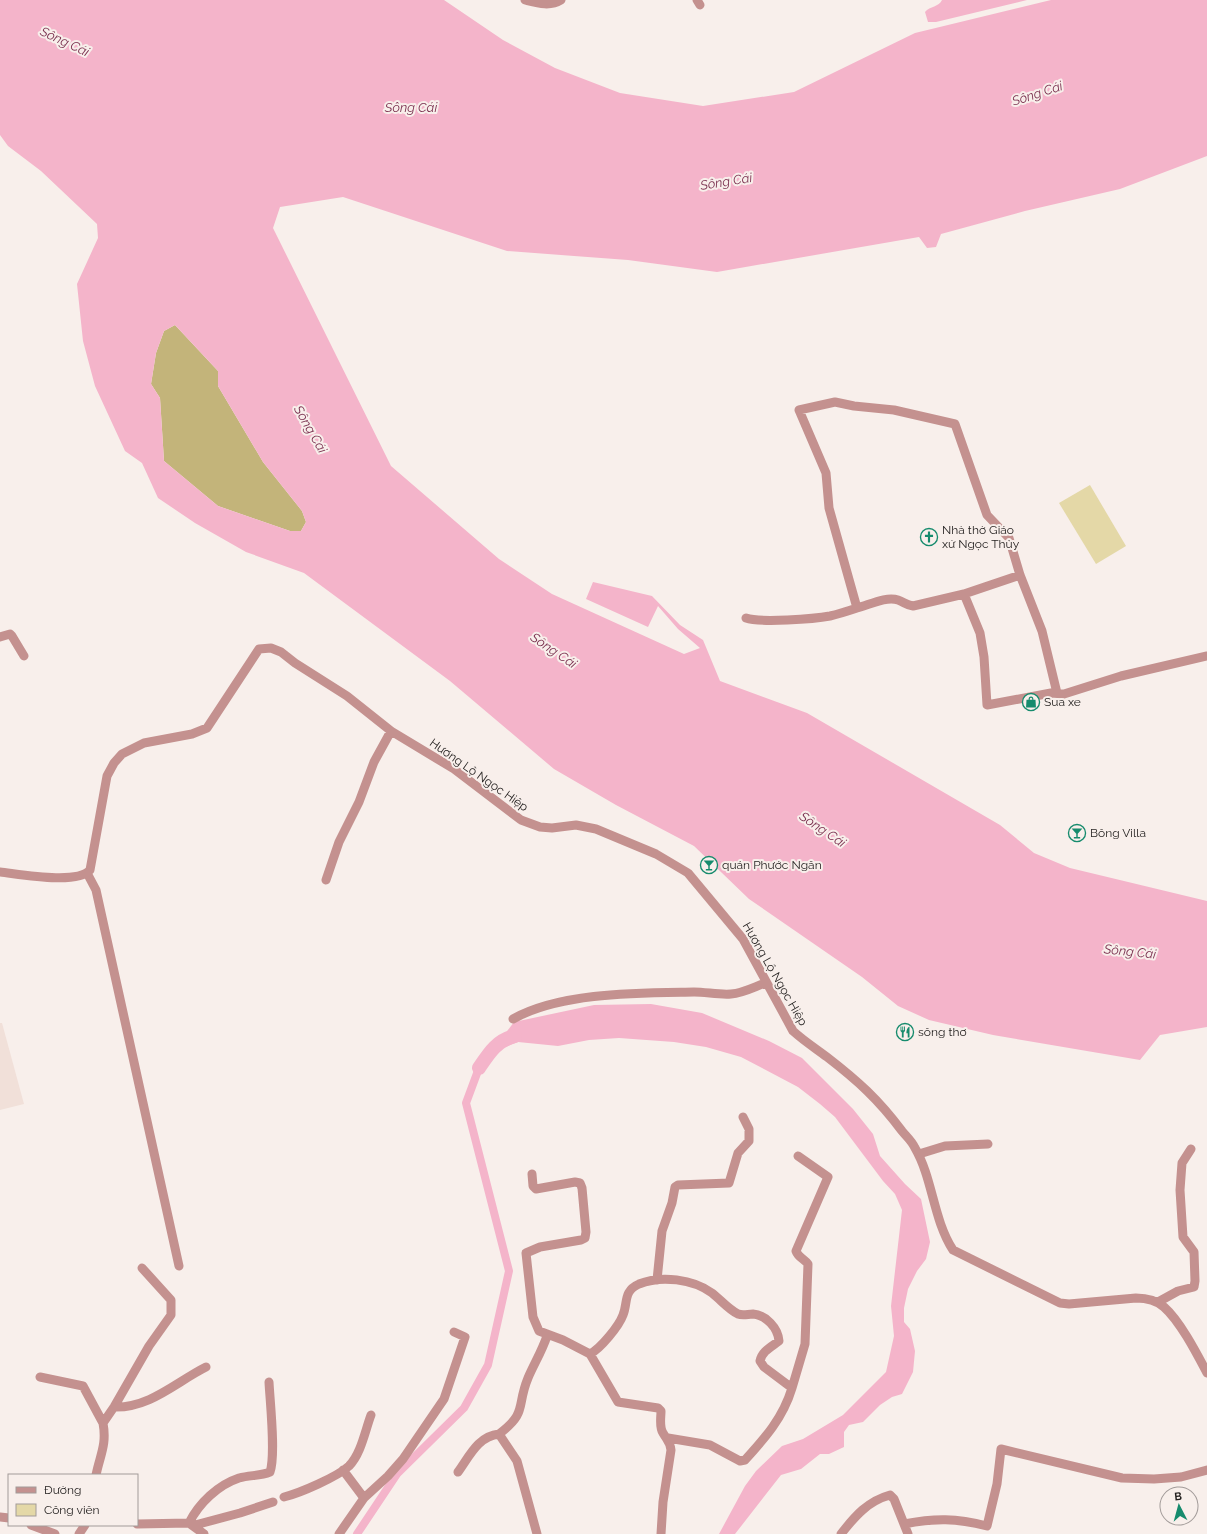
<svg xmlns="http://www.w3.org/2000/svg" width="1207" height="1534" font-family="Raleway,sans-serif">
<style>
.built{fill:#f1e0d9}
.green{fill:#e4d8a7}
.forest{fill:#c3b47a}
.water{fill:#f4b4ca;fill-rule:evenodd}
.lines{fill:none;stroke-linecap:round;stroke-linejoin:round}
.canal{stroke:#f4b4ca;stroke-width:8}
.river{stroke:#f4b4ca;stroke-width:14}
.minor{stroke:#c4918f;stroke-width:9}
.labels{text-anchor:middle;stroke-width:4;stroke-linejoin:round;paint-order:stroke}
.poi-label{font-size:12px;fill:#211e1d;stroke:#f8efeb;text-anchor:start}
.street-label{font-size:12px;fill:#211e1d;stroke:#f8efeb}
.water-label{font-size:13px;font-style:italic;fill:#7a304f;stroke:#f8efeb}
</style>
<rect width="100%" height="100%" fill="#f8efeb"/>
<!-- built -->
<path class="built" d="M0,1023H2L24,1104L0,1110Z"/>
<!-- green -->
<path class="green" d="M1090,485L1126,546L1096,564L1059,503Z"/>
<!-- forest -->
<path class="forest" d="M175,325L218,371V386L263,462L302,511L306,522L301,531H290L218,506L164,461L160,398L151,384L156,353L164,331Z"/>
<!-- water -->
<path class="water" d="M0,0H444L503,40L555,68L620,93L703,106L794,92L915,33L1051,0H1207V156L1120,189L1025,211L941,234L936,247L927,248L919,237L717,272L628,260L507,251L343,197L280,207L273,228L391,466L499,559L552,594L684,654L700,648L678,629L658,606L648,627L586,599L593,582L652,596L680,625L703,640L720,681L807,713L1000,825L1034,853L1070,868L1207,901V1027L1160,1035L1140,1060L993,1035L929,1020L898,1006L862,977L749,899L694,846L616,805L554,769L450,681L304,573L246,552L195,523L158,498L142,463L125,451L95,386L83,341L77,284L98,238L97,224L41,171L8,146L0,135ZM175,325L218,371V386L263,462L302,511L306,522L301,531H290L218,506L164,461L160,398L151,384L156,353L164,331Z
M942,0H1027L936,22H928L925,12C930,6 939,7 942,0Z
M651,1004L702,1013L769,1041L802,1058L853,1109L873,1134L880,1156L905,1184L921,1199L930,1242L926,1259L917,1271L908,1289L904,1308V1322L910,1329L915,1351L913,1372L902,1394L892,1397L880,1405L863,1422L849,1425L844,1432V1447L829,1454H820L801,1469L781,1475L735,1534H719L745,1486L756,1471L782,1446L803,1439L843,1415L886,1372L894,1336L891,1306L902,1210L895,1194L883,1181L835,1117L820,1104L798,1087L741,1057L706,1047L674,1042L619,1038L589,1040L558,1046L518,1042L503,1048L479,1068L514,1022L594,1005Z"/>
<g class="lines">
<!-- canal -->
<path class="canal" d="M357,1534L397,1474L464,1408L488,1365L509,1271L466,1103L479,1068"/>
<!-- river -->
<path class="river" d="M479,1068C489,1053 497,1040 515,1036"/>
<!-- minor -->
<path class="minor" d="M525,0C537,3 550,7 561,0
M697,0L700,5
M964,594L1020,575
M746,618C760,623 814,619 830,616C839,614 848,611 857,608
M0,637L10,634L12,636L24,656
M1057,693L1042,631L1020,575L1009,538L987,515L955,424L894,410L854,406L835,402L799,410L826,473L829,508L857,608C869,605 886,596 898,600C904,602 906,605 913,606L964,594L980,633L984,657L987,705L1051,693L1064,694L1121,676L1207,656
M0,872C19,874 77,885 90,870L107,776L114,763L122,754L144,743L192,734L207,728L259,649L271,648L281,652L295,663L347,696L391,731L454,769L521,820L540,827L552,828L576,825L596,829L656,854L688,873L743,939L793,1031C804,1041 815,1048 827,1057C858,1081 878,1099 902,1131C906,1136 912,1141 915,1148C933,1179 933,1219 953,1250L1060,1303L1069,1304L1136,1298C1146,1298 1156,1300 1164,1307C1180,1321 1197,1354 1207,1373
M87,873L96,890L179,1266
M326,880L339,842L359,802L374,762L391,731
M513,1019C561,992 640,993 694,992C706,992 719,995 731,994C743,993 754,987 765,983
M919,1154L945,1146L988,1144
M532,1174L533,1186L536,1189L575,1182L580,1183L582,1188L586,1232L585,1238L581,1240L540,1247L526,1253L533,1317L539,1331L563,1340L590,1354L618,1402L658,1408L661,1411C661,1418 659,1427 663,1433C667,1440 670,1441 671,1450L663,1502L661,1534
M657,1280L662,1231L672,1203L675,1187L678,1185L729,1183L738,1153L749,1141V1129L743,1117
M1158,1302L1178,1291L1194,1287L1195,1281L1194,1252L1183,1237L1180,1190L1182,1163L1191,1149
M590,1354C601,1348 619,1326 623,1315C628,1303 623,1291 639,1284C661,1275 693,1279 712,1293C721,1300 728,1309 738,1314C743,1316 748,1314 753,1314C766,1315 778,1328 779,1341C771,1347 762,1351 760,1361L764,1367L792,1388C783,1418 765,1438 745,1460L740,1461L710,1445L668,1438
M40,1377L83,1386L103,1423
M792,1388L805,1344L808,1264C804,1259 798,1257 796,1251L828,1177L798,1156
M114,1407C150,1408 176,1382 206,1367
M343,1470L364,1498
M458,1472C469,1457 478,1436 499,1434
M96,1475C100,1455 107,1445 103,1423L114,1407L149,1346L171,1315V1300L142,1268
M284,1497C300,1493 337,1477 349,1466C361,1454 365,1431 371,1415
M0,1517L9,1518
M189,1523C199,1503 218,1485 239,1478C250,1475 260,1476 270,1472C276,1455 270,1402 269,1382
M137,1524L189,1523L204,1534
M904,1524L908,1534
M31,1525L55,1534
M195,1525L240,1513L273,1502
M79,1534L85,1525
M339,1534L364,1498L388,1476L403,1459L444,1399L465,1337L454,1332
M537,1534L517,1461L499,1434C528,1412 516,1407 528,1378C534,1364 542,1351 547,1336
M841,1534C855,1516 868,1501 890,1495L894,1499L904,1524C935,1518 956,1518 987,1526L997,1484L1001,1449L1122,1478L1154,1479L1181,1477L1207,1470"/>
</g>
<!-- icons -->
<defs>
<g id="church-ring" transform="scale(0.9)"><circle r="9.5" fill="#f8efeb" stroke="#168b6d" stroke-width="1.5"/><path d="M-1.2-6h2.4v3.5h3.3v2.4h-3.3V6h-2.4V-.1h-3.3v-2.4h3.3Z" fill="#168b6d"/></g>
<g id="shop-ring" transform="scale(0.9)"><circle r="9.5" fill="#f8efeb" stroke="#168b6d" stroke-width="1.5"/><path d="M-5-2.5h2.3a2.7 3.5 0 0 1 5.4 0H5L5.5 6h-11ZM-1.5-2.5h3a1.5 2.3 0 0 0-3 0Z" fill="#168b6d"/></g>
<g id="bar-ring" transform="scale(0.9)"><circle r="9.5" fill="#f8efeb" stroke="#168b6d" stroke-width="1.5"/><path d="M-6-5H6L.8 .8V4.5H3.5V6h-7V4.5H-.8V.8Z" fill="#168b6d"/></g>
<g id="restaurant-ring" transform="scale(0.9)"><circle r="9.5" fill="#f8efeb" stroke="#168b6d" stroke-width="1.5"/><path d="M-5-6h1v4h1v-4h1v4h1v-4h1v5L-1.5 .5V6h-2V.5L-5-1ZM5-6V6H3V1.5H1.5Q1.5-4 5-6Z" fill="#168b6d"/></g>
</defs>
<g fill-rule="evenodd">
<use href="#church-ring" x="929" y="537"/>
<use href="#shop-ring" x="1031" y="702"/>
<use href="#bar-ring" x="1077" y="833"/>
<use href="#bar-ring" x="709" y="865"/>
<use href="#restaurant-ring" x="905" y="1032"/>
</g>
<g class="labels">
<!-- poi labels -->
<g class="poi-label">
<text x="942" y="534">Nhà thờ Giáo<tspan x="942" dy="14">xứ Ngọc Thủy</tspan></text>
<text x="1044" y="706">Sua xe</text>
<text x="1090" y="837">Bông Villa</text>
<text x="722" y="869">quán Phước Ngân</text>
<text x="918" y="1036">sông thơ</text>
</g>
<!-- street labels -->
<g class="street-label">
<text transform="translate(479 775) rotate(35)" y="4">Hương Lộ Ngọc Hiệp</text>
<text transform="translate(775 974) rotate(60)" y="4">Hương Lộ Ngọc Hiệp</text>
</g>
<!-- water labels -->
<g class="water-label">
<text transform="translate(65 41) rotate(25)" y="5">Sông Cái</text>
<text transform="translate(1037 93) rotate(-18)" y="5">Sông Cái</text>
<text x="411" y="112">Sông Cái</text>
<text transform="translate(726 181) rotate(-9)" y="5">Sông Cái</text>
<text transform="translate(311 429) rotate(60)" y="5">Sông Cái</text>
<text transform="translate(554 650) rotate(34)" y="5">Sông Cái</text>
<text transform="translate(823 829) rotate(34)" y="5">Sông Cái</text>
<text transform="translate(1130 951) rotate(6)" y="5">Sông Cái</text>
</g>
</g>
<!-- legend -->
<rect x="8" y="1474" width="130" height="52" fill="#f8efeb" stroke="#a29b99"/>
<rect x="16" y="1487" width="20" height="6" fill="#c4918f" stroke="#a29b99"/>
<text x="44" y="1494" font-size="12" fill="#211e1d">Đường</text>
<rect x="16" y="1504" width="20" height="12" fill="#e4d8a7" stroke="#a29b99"/>
<text x="44" y="1514" font-size="12" fill="#211e1d">Công viên</text>
<!-- north arrow -->
<g transform="translate(1179 1506) rotate(354)"><circle r="19" fill="#f8efeb" stroke="#a29b99"/>
<path d="M0-3L7 15L0 10L-7 15Z" fill="#168b6d"/>
<text y="-6" font-size="11" font-weight="bold" text-anchor="middle" fill="#211e1d">B</text>
</g>
</svg>
